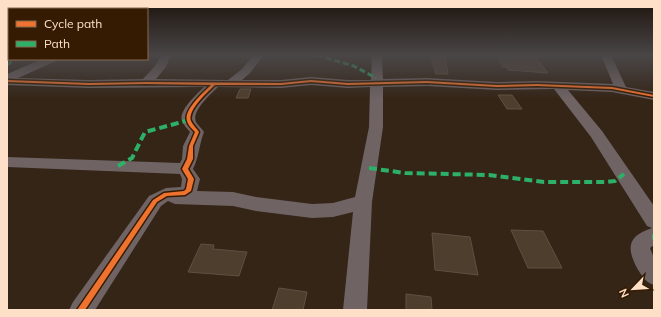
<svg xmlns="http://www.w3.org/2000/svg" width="661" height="317" font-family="Mulish,sans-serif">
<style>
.building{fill:#4e3e2d;stroke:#615041}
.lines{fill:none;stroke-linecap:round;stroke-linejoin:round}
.minor{fill:#6f6364;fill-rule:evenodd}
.quiet-far2{stroke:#2db169;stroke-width:3;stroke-dasharray:6 3;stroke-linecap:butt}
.quiet-far1{stroke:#2db169;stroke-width:4;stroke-dasharray:8 4;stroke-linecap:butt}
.quiet{stroke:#2db169;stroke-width:5;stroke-dasharray:10 5;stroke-linecap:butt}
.cycleway-casing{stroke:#351b02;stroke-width:3}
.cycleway{fill:#ef722f;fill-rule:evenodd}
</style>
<rect width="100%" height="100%" fill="#342517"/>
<!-- building -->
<path class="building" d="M497,55H534L548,73L508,70L507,67H503Z
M430,56H445L448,74H436Z
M240,89H251L248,98H236Z
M498,95H512L522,109H507Z
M511,230L543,231L562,268H528Z
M432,233L470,237L478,275L435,270Z
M201,244L214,245L213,249L247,252L239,276L188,272Z
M279,288L307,292L303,310H272Z
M406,294L431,297L432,310H406Z"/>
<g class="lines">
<!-- minor -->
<path class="minor" d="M161,55H171L166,67L156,79L228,80L242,69L253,55H264L250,73L242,80H281L311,77L348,80H371L372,55H382L383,79L427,78L497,82L537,81L613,84L601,55H611L626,87L654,92V100L612,92L568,90L602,131L654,206V245L650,248L654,258V285C645,282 642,276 637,268C626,247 628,236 652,228L647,226L591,137L554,89L497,90L427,86L383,87V127L372,202L367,310H343L353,212L333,217L312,218L256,211L233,206L175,204L168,201L161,206L95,310H69L73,302L149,196L166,188L181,187L182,179L180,174L7,167V157L180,163L182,159L183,146L190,132C187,129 184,125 182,121C178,111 197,94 204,87L89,88L7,85V74L42,59H57L56,61L18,78L89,80L143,79L155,66ZM311,85L348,88L370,87L369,127L355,197L333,203L312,204L256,197L233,192L197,191L200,179L193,169C199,157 199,145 204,132C202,129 198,125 196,122C191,111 211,94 218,87L281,88Z"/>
<!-- quiet-far2 -->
<path class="quiet-far2" d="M317,55L354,66L376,78
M7,65L14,59
M186,121L189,120"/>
<!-- quiet-far1 -->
<path class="quiet-far1" d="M118,166L132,158L145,132L189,120
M369,168L405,173L489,175L544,182H607L615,181L624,174"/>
<!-- quiet -->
<path class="quiet" d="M652,237H654"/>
<!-- cycleway casing -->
<g class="cycleway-casing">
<path id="cycleway" d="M7,80L89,83L146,82L281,83L311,80L348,83L427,81L497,85L537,84L612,87L654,95V97L612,89L537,86L497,87L427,83L348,85L311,82L281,85H215C208,92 187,110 191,121C193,125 197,129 199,132L193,146V159L188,169L194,179L191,191L185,195L167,196L157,202L85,310H77L153,200L164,193L184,191L186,189L188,179L182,169L187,159L189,146L195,132C192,129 188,125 187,121C183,110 204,92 211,85L146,84L89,85L7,82Z"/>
</g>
<!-- cycleway -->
<use href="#cycleway" class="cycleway"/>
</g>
<!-- sky -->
<linearGradient id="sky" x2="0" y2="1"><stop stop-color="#1d140d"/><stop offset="0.56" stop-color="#4a4647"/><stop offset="1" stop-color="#4a4647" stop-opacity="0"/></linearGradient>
<rect width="661" height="99" fill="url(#sky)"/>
<!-- border -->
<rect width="661" height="317" fill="none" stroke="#fee0c8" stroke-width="16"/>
<!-- legend -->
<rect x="8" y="8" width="140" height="52" fill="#351b02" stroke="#856a51"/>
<rect x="16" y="21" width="20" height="6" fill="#ef722f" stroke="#856a51"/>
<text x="44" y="28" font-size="12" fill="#fee0c8">Cycle path</text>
<rect x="16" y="41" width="20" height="6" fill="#2db169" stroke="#856a51"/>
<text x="44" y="48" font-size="12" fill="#fee0c8">Path</text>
<!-- north arrow -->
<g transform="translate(633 289) rotate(245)" stroke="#351b02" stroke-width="3" paint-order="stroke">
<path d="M0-3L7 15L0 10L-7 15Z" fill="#fee0c8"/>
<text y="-6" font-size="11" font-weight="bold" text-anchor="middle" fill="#fee0c8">N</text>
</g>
</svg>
